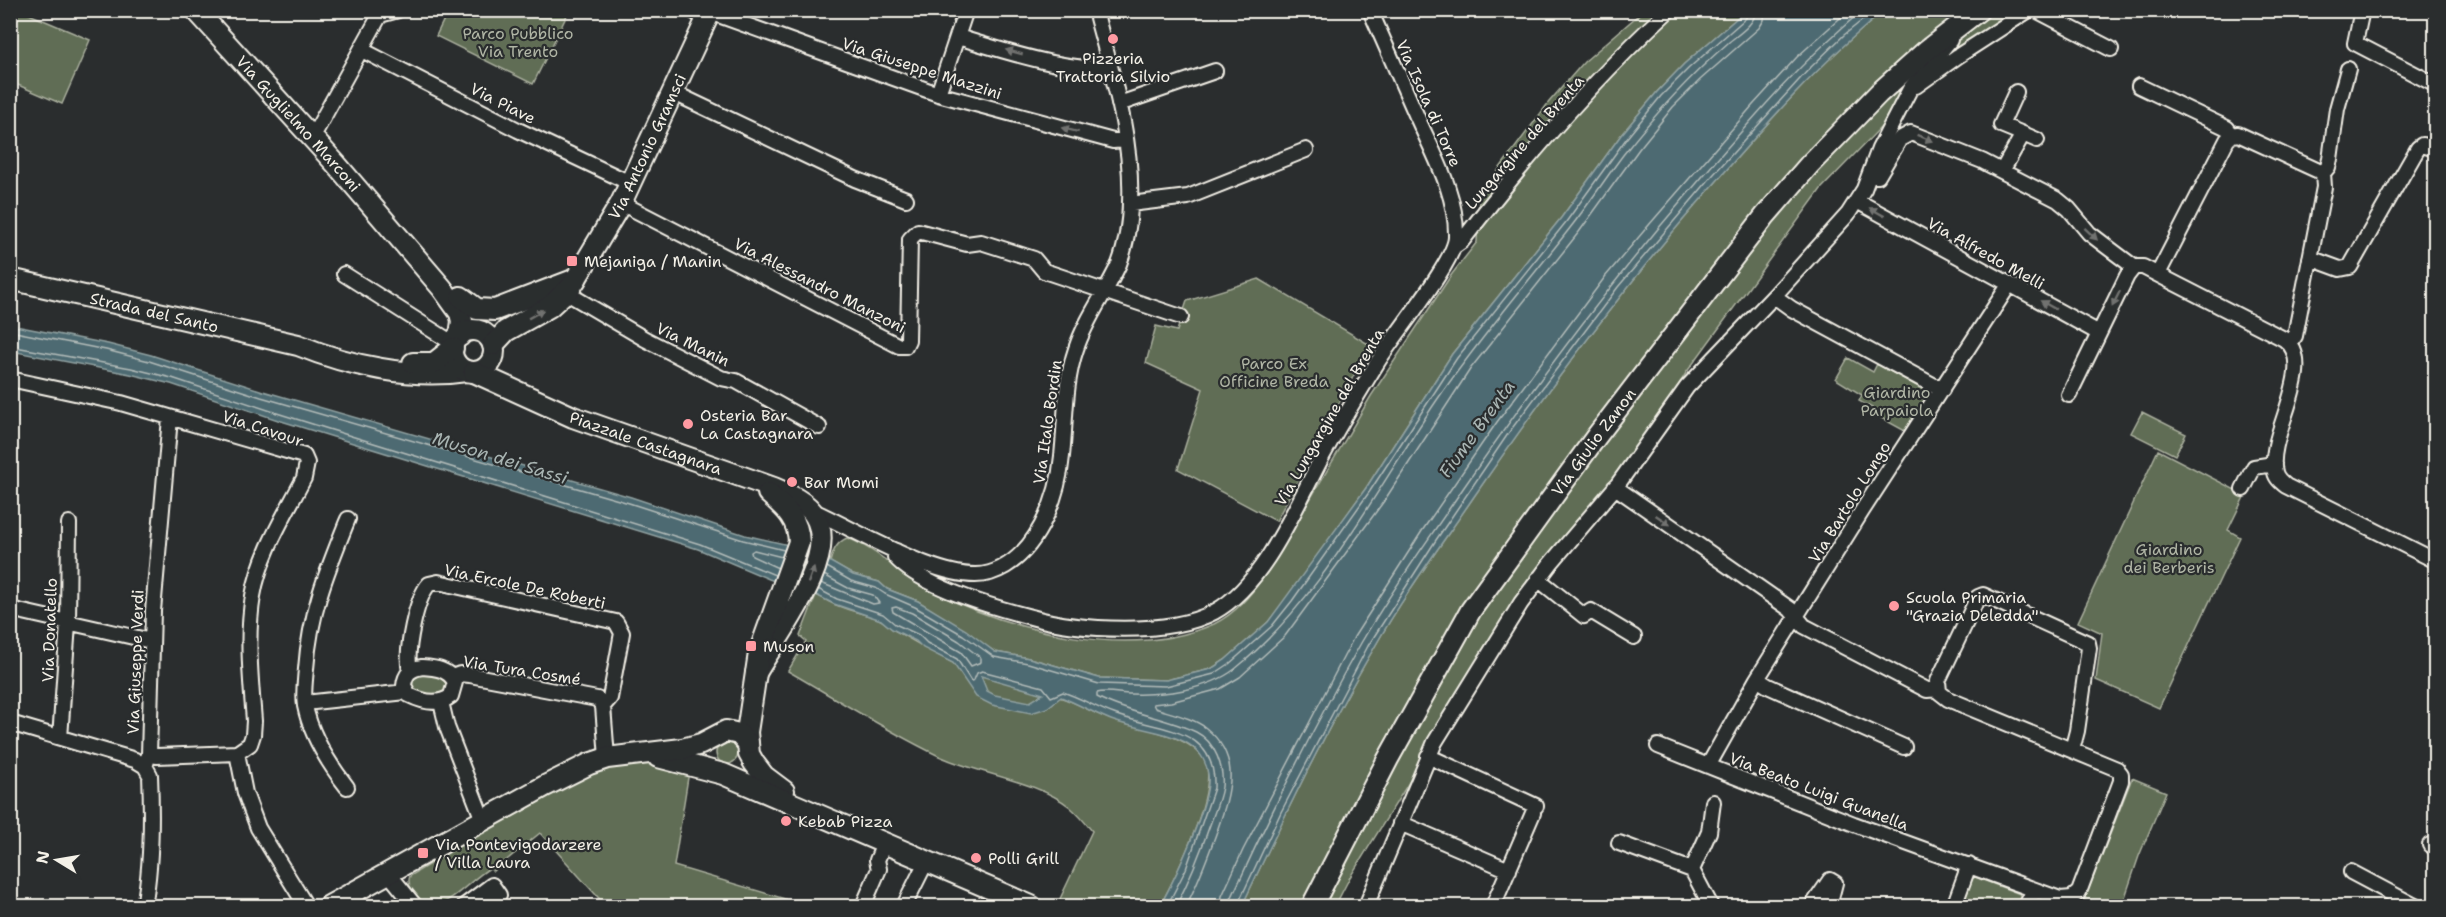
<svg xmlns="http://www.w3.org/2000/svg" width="2446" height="917" font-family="'Shantell Sans',sans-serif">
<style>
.green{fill:#606d55;stroke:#aaaf9e;stroke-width:1.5}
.water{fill:#4e6b72;stroke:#90a1a1;stroke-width:1.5;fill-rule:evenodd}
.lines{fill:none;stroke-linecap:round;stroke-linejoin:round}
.shore{stroke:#b2bbb9;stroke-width:1.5}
.street-casing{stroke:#f4f1e8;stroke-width:18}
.secondary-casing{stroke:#f4f1e8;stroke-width:24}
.street{stroke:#2a2d2e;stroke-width:14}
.secondary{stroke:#2a2d2e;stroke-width:20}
.oneway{fill:#71726f}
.poi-dot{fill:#ff9aa2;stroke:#2a2d2e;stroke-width:2}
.labels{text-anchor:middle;stroke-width:4.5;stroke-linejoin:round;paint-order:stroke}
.park-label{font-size:16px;fill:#b1b6a6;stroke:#2a2d2e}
.poi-label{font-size:16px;fill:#f4f1e8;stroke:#2a2d2e;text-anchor:start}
.street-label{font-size:16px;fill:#f4f1e8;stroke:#2a2d2e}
.water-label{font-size:18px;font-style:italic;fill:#a9b5b3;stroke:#2a2d2e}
</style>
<rect width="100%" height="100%" fill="#2a2d2e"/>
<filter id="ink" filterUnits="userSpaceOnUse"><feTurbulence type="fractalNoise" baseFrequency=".0167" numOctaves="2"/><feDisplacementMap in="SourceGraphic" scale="12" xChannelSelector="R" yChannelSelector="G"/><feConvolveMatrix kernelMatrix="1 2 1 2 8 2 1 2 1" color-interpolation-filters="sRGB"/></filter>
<g filter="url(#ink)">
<!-- green -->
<path class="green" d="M11,10L22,11L90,40L62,104L11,82Z
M448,11V10L569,11L533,84L436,36Z
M1643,11H1745L1684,64L1657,92L1621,135L1561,218L1452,354L1366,488L1287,598L1268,622L1225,660L1211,669L1166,680L1099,678L1029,658L995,652L918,601L887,589L879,582L853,575L830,562C833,551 836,543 847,538C874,547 902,575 928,589C1008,630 1127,662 1214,624C1237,613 1251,594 1266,574L1371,396L1452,274L1477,242L1479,196L1549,102L1584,62Z
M1884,11H2043L1954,66L1912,95L1821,189L1686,373L1651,433L1536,578L1350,877L1335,906H1242C1283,819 1325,731 1374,648C1404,595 1441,545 1475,495C1544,395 1615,298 1695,206C1755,137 1813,68 1884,11Z
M1259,279L1370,345L1276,521L1178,469L1203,389L1146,363L1156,326L1177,331L1187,301Z
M1848,358L1873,372L1877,364L1930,393L1905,431L1874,414L1876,410L1859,401L1862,395L1836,379Z
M2142,412L2186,434L2175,455L2131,433Z
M2158,450L2245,495L2228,530L2240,537L2159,708L2096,680L2102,633L2078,622Z
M816,595C823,598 829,602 836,605C850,611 865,614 879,619C885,622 889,627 894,630C914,641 933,653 953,663C988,681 1025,686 1062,698C1081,704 1097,716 1116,721C1143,729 1191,735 1205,761C1219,790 1175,878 1160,906H1059L1058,903L1092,831C1085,822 1078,814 1070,807C1038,781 978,774 939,756C887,731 838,700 788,671L806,641L800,636Z
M428,672L444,678L448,682L446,694C433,696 417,698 410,685L415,674Z
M716 753a11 11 0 1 1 22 0a11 11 0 1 1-22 0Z
M645,764L689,771L674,866L785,899L782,906H606L540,833L493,871L490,868C469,880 452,906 427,906C419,898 405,888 410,876L492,826L604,767Z
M2132,778L2166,792L2139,856L2122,906H2082Z
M1975,877L2020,894L2022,898L2020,906H1960L1970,880Z"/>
<!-- water -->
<path class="water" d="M1745,11H1884C1813,68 1755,137 1695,206C1615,298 1544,395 1475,495C1441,545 1404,595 1374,648C1325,731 1283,819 1242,906H1160C1174,880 1212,802 1208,774C1207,764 1201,753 1193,747C1174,732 1134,729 1111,720C1094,713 1078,704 1061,697L1047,708L1031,713L992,705L976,697L953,663L923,648L916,641L892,629L881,620L834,604L818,596L769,579L698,549L278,420L171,384L130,374L11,351L10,325L108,344L151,355L263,391L631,497L745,535L810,550L853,575L879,582L887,589L918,601L966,630L995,652L1029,658L1099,678L1166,680L1211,669L1225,660L1268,622L1366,488L1452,354L1561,218L1621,135L1657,92L1684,64ZM981,676L1043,694L1030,702L995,695L987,691Z"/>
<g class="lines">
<!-- shore -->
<path class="shore" d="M10,331L106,350L149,361L261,397L629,503L743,540L784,550
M10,346L131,368L172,378L280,414L700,544L775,575
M827,567L851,581L876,588L885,594L915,607L963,635L994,657L1028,663L1099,684L1166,686L1214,674L1229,664L1272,626L1292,601L1370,491L1457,358L1566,222L1626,139L1661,96L1689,68L1746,18L1748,10
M778,568L752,556L751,552L754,550L782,557
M821,583L873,604L879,603L873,595L848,588L824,575
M818,589L837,599L883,614L895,624L919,635L927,643L957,659L971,681L974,680L977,673L982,671L1043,687L1051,697L1063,692C1081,698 1097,708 1114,714C1157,731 1217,725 1214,788L1186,869L1167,906
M896,607L912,613L959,641L981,658V662L971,666L961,652L893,612L892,608Z
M1176,906C1190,879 1201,851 1211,822C1215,811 1220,799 1222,787C1224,768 1216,742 1196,732C1164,717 1129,714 1097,697V693C1107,690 1120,694 1131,694C1164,695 1208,690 1235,669C1321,600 1375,491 1437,400C1478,340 1526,285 1570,228C1589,204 1605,179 1623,155C1655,114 1689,77 1728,43C1738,34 1755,25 1756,10
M1186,906C1198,883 1207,859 1216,834C1229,796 1244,759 1206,728C1194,718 1170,713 1155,708L1153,704L1171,702L1220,689L1240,677L1285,636L1384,501L1471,368L1579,232L1639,149L1673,107L1700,80L1759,28L1764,20L1765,10
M1220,906L1222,896L1243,850L1354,637L1422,531L1497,422L1605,277L1649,225L1753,105L1797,57L1849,10
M1229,906L1231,899C1271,812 1314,726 1361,643C1392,589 1429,539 1464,487C1533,387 1605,290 1684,198C1741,132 1796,65 1863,10
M1237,906L1281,812L1368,646L1436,540L1510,431L1618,287L1713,175L1809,69L1844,35L1875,10"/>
<!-- street casing -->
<g class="street-casing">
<path id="street" d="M691,10L707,19
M2036,10L2111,49
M2362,10L2355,43L2436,85
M710,12L938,94L1113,141L1126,140
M958,37C991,47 1079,76 1108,66
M362,50L518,130L630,183
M1916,86L1958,56L2029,10
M2139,86L2227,128L2232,135
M672,92L855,179L906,199
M2016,92L2001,125L2023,134
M938,94L966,10
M1119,104L1215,71
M312,138L380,15L398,10
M2002,171L2023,134L2037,140
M1870,176H1878L1900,139L1911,133L1982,161L2058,200L2069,209L2089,233L2106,246L2134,267H2143L2284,339C2320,364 2265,437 2275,472C2276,478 2281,482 2286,486L2436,561
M1857,201L2099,333
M621,203L899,346H905L908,340L910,239L918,231L967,244L981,242L1034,259L1044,271L1181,317
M1130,204L1188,197L1306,150
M1455,246L1462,241C1525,159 1593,80 1669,10
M2310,258L2340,269L2350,267L2418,148L2422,145L2436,149
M344,274L454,344
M2158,274L2227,140L2232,135L2238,134L2323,173
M560,289L645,339L721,378L736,381L819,427
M1774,296L1792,309L1942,390
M2290,343L2295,336L2324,187L2323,173L2328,167L2330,159L2337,109L2348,69
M10,379L121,403L304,456L307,463L304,478C285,515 260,554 253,596C246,637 251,681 254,721L253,735L250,744L237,753L157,756
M2069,395L2127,276L2134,267
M1615,487L1790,609L1804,626L1927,690L1938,689
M2243,489L2254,467L2274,464
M809,509C852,527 947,587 990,573C1035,559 1058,500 1062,456C1066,420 1064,384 1076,349C1086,318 1106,293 1119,264C1126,246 1130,221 1130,202C1133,137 1111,72 1095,10
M896,551L895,557C922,587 992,607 1031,617C1079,631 1169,636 1214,612C1264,585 1296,506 1322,457C1339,425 1358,394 1377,363C1393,336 1455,262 1456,237C1457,195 1435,157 1418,119C1402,83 1386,47 1370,10
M1538,579L1584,616L1591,611L1634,637
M10,609L151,641
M422,667C436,668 448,669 455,682L451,696C438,706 423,702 409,695L404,686C405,674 410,669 422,667Z
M410,671C405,652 416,598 429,584L438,582L616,622L622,633L610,698L603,706
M452,677L460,674L470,675L597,699L603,706L607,758
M1757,679L1768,686L1904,747
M441,702L447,727L483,820
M305,703L406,692
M10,723L135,760L145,766
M60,738L68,624L69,523
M1658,746L1854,824L2060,899L2072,898L2079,892L2121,781V774L2117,769L1948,699L1939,692L1938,681L1978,597L1983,595L2088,643L2089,648L2077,731L2072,750
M237,753L245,793L258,828L306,906
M1428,756L1536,806
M1708,766L1757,679L1862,511L2009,285
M347,787C329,764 311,736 305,706C303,694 305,681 306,669C310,612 327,571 348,519
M1400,823L1509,870
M1619,843L1692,870L1711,906
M2430,845L2436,848
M1692,870L1709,832L1713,802
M2351,872L2415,906
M389,874L415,906
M144,906C152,863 152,820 150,775L145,766L149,755L153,611L170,418
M464,906L492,885L499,895L485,906
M863,906L879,869L877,860L884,844
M904,906L926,862
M1366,906L1435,742L1521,603L1551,563L1618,484L1687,387L1774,296L1848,214L1864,189L1879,149L1910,89L1950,40
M1493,906L1533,813
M1812,906L1830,880L1835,883L1829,906
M1954,906L1969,865
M2026,906L2034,890"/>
</g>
<!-- secondary casing -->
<g class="secondary-casing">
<g id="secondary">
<path id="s1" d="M196,10L336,164L442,288L460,313L462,321L460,336"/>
<path id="s2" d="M10,279L298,345C349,366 411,379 466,371"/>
<path d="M461,297L477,309L495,310L576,279"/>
<circle cx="473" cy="351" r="21"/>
<path id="s3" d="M493,345L506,331L549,307L571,287L621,203L711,10"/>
<path d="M413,363H434L453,348"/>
<path id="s4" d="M474,372L573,417L774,488C788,494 807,502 815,516C840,558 776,637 756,673"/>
<path d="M768,493C785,508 798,518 799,542L759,653L747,732L749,754L754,763L764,776L784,791"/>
<path d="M658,757L723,774L1031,906"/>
<path d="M329,906L545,786L589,764L607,758L682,749L701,744L726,731L739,734L748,744"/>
<path id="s5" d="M1312,906L1388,759L1471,610L1596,437L1765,216L1810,164L1879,93L1927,50L1979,10"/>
</g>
</g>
<!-- street -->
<use href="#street" class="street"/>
<!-- secondary -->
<use href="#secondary" class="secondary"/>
</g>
<!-- one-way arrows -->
<defs><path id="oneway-solid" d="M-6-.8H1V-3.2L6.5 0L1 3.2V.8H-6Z" transform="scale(1.5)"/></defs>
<g class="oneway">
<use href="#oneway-solid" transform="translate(1014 52) rotate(-165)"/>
<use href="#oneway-solid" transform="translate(1070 130) rotate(-166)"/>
<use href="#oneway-solid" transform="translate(1925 138) rotate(21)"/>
<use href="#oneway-solid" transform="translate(1877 212) rotate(-151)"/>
<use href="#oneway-solid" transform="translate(2091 234) rotate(43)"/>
<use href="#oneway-solid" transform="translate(2116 299) rotate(116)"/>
<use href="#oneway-solid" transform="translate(2048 305) rotate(-151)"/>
<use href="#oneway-solid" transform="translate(536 314) rotate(-29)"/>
<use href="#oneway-solid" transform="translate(1663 520) rotate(34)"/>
<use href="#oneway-solid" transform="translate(811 575) rotate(-70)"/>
</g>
</g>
<!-- markers -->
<g class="poi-dot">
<circle cx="1113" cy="39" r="6"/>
<rect x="566" y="255" width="12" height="12" rx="3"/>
<circle cx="688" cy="424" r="6"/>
<circle cx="792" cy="482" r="6"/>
<circle cx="1894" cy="606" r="6"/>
<rect x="745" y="640" width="12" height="12" rx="3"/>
<circle cx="786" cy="821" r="6"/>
<rect x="417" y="847" width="12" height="12" rx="3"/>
<circle cx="976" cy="858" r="6"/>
</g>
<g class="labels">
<!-- park labels -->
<g class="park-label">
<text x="518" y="39">Parco Pubblico<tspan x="518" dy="18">Via Trento</tspan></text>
<text x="1274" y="369">Parco Ex<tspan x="1274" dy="18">Officine Breda</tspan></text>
<text x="1897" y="398">Giardino<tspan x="1897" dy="18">Parpaiola</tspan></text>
<text x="2169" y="555">Giardino<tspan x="2169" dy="18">dei Berberis</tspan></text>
</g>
<!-- poi labels -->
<g class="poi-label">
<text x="1113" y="64" text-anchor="middle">Pizzeria<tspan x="1113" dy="18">Trattoria Silvio</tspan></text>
<text x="584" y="267">Mejaniga / Manin</text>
<text x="700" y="421">Osteria Bar<tspan x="700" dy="18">La Castagnara</tspan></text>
<text x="804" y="488">Bar Momi</text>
<text x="1906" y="603">Scuola Primaria<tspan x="1906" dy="18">"Grazia Deledda"</tspan></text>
<text x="763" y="652">Muson</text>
<text x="798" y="827">Kebab Pizza</text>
<text x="435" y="850">Via Pontevigodarzere<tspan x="435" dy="18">/ Villa Laura</tspan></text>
<text x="988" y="864">Polli Grill</text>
</g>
<!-- street labels -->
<g class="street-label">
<text transform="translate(922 68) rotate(18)" y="6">Via Giuseppe Mazzini</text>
<text transform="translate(503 103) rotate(27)" y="6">Via Piave</text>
<text transform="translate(1429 103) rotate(66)" y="6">Via Isola di Torre</text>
<text dy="6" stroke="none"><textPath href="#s1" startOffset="153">Via Guglielmo Marconi</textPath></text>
<text transform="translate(1524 142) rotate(-49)" y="6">Lungargine del Brenta</text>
<text dy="6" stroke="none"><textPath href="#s3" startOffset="258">Via Antonio Gramsci</textPath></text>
<text transform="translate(1986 253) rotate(29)" y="6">Via Alfredo Melli</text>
<text transform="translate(820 285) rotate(27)" y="6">Via Alessandro Manzoni</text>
<text dy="6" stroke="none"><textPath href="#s2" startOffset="148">Strada del Santo</textPath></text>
<text transform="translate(693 344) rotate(26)" y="6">Via Manin</text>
<text transform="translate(1329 417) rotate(-60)" y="6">Via Lungargine del Brenta</text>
<text transform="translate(1047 422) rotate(-82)" y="6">Via Italo Bordin</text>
<text transform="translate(263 428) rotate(18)" y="6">Via Cavour</text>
<text dy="6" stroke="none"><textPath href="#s5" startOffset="544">Via Giulio Zanon</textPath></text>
<text dy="6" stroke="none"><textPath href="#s4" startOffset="186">Piazzale Castagnara</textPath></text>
<text transform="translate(1849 502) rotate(-58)" y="6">Via Bartolo Longo</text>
<text transform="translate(525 586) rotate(12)" y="6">Via Ercole De Roberti</text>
<text transform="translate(49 630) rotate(-88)" y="6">Via Donatello</text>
<text transform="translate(135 662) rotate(-88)" y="6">Via Giuseppe Verdi</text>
<text transform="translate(522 670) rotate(9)" y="6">Via Tura Cosmé</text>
<text transform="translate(1819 791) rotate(21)" y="6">Via Beato Luigi Guanella</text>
</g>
<!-- water labels -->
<g class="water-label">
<text transform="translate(1477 429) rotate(-54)" y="6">Fiume Brenta</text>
<text transform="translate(500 458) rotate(17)" y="6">Muson dei Sassi</text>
</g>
</g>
<!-- margin -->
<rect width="2446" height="917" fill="none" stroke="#2a2d2e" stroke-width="36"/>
<rect x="18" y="18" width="2410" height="881" fill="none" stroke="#f4f1e8" stroke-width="2" filter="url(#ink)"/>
<!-- north arrow -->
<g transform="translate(57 860) rotate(281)" stroke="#2a2d2e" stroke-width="4.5" paint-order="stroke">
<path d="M0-4.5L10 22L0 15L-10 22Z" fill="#f4f1e8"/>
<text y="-9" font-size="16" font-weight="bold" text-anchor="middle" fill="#f4f1e8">N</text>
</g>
</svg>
